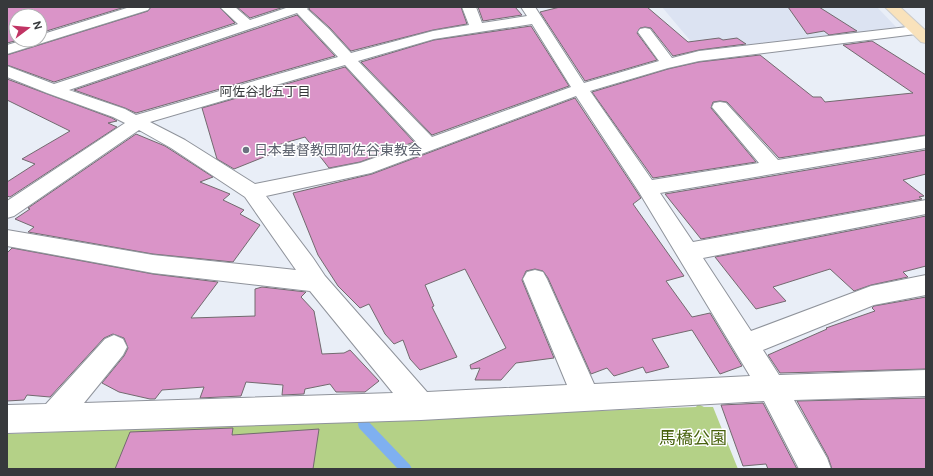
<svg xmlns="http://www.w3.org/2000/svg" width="933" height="476" font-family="'DM Sans','Noto Sans JP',sans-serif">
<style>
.built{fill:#dce3f2}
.green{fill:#b4d187}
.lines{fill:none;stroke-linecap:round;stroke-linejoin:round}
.stream{fill:#7fb0f0;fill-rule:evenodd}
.building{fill:#da94c8;stroke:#726a6f}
.minor-casing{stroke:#8f939b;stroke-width:2}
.major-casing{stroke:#cbcccc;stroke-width:2}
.minor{fill:#fff;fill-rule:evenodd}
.major{fill:#f9e2bb;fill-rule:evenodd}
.worship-dot{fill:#6b7280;stroke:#fff;stroke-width:1.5}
.labels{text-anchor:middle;stroke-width:3;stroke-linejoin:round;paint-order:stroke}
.far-neighbourhood-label{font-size:13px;fill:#37393c;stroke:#fff}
.worship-label{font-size:14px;fill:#5b616d;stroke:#fff;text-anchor:start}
.near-park-label{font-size:17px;fill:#47610c;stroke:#fff}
</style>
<rect width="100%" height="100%" fill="#e9eef7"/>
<!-- built -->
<path class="built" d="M662,7H877L898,29L699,51Z"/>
<!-- green -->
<path class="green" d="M698,404L704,407H713L738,469H7V434L696,407Z"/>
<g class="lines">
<!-- stream -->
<path class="stream" d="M363,419L367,420L410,465L412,469H398L359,428L358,424L359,420Z"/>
</g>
<!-- building -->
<path class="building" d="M7,7H125L40,33V16H16V40H19L7,43Z
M151,7H219L235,23L54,82L7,65V55L148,11Z
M237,7H284L250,18Z
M310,7H461L467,24L433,30L351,51L330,28L309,9Z
M478,7H515L522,15L483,21Z
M560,7H647L688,42L719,38L723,40L737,38L746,44L699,50L673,56L651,28L645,27L640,28L637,33L657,60L585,81L540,12Z
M788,7H819L857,31L829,35L824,31L807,34Z
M297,15L335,56L136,113L125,108L74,90Z
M531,26L569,86L432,135L361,62L434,40Z
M872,41L926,75V135L779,158L727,102L720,101L713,102L711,108L756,162L653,178L592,92L668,69L699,62L760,55L813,97H821L825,102L913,93L843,45Z
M345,67L414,142L360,162L329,168L305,137L278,145L269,155L234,169L217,159L202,108Z
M7,79L112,118L117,121L108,123L117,127L10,197L7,196V182L35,164L22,159L70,131L7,100Z
M575,98L641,198L633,204L684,276L666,281L692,317L710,313L742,366L720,374L692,330L652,339L669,367L646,373L643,367L614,376L607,368L591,374L548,278L543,271L535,269L526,271L522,280L554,358L516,363L501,380H475L480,368L471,369L470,365L506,348L465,269L425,285L434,306L432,307L457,357L420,370L410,359L403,340L394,344L385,334L369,304L360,308L338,286L318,255L293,193L372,174Z
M136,134L165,146L213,177L200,182L230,194L223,200L244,210L240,214L260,225L233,262L153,254L28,232L34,227L15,219L30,209L28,208Z
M926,150V174L903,180L924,196L919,197L922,199L701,239L665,194Z
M926,216V266L903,272L908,277L871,285L854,291L830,269L773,287L786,301L756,309L715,257Z
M12,248L153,274L218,282L191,318L255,316V289L262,287L306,292L301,297L314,311L322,354L344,353L350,350L379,381L365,392H336L330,384L305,389L304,394L282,395L283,385L246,382L241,396L200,398L204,387L162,390L155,399H150L119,392L102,383L124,356L128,348L124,338L113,334L104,338L50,397L27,395L24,400L7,401V253Z
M926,297V369L780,373L768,355L827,329L826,328L875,311L872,308L874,306Z
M926,398V469H832L828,457L797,401Z
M763,403L797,469H768L766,464L743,466L721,405Z
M233,428L232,435L319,429L313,469H115L130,432Z"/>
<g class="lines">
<!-- minor casing -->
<g class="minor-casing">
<path id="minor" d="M130,7H150L148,10L7,54V45L24,40H40V35Z
M220,7H235L250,20L289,7H309L307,9L329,29L351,53L433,31L469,25L462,7H476L482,23L527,16L521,7H535L584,83L659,61L638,32L640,29L645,28L650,29L672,58L699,51L916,26L921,27L923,30L921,33L916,34L699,61L668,68L590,91L652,180L759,163L712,107L714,103L720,102L726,103L778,160L926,136V148L660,193L693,242L926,200V214L703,258L751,331L871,286L926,275V295L874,305L763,350L779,375L926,370V396L794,400L827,458L831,469H799L764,401L421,420L7,433V405L46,404L105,339L114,335L123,339L127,347L123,355L84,403L393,393L310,291L153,273L7,246V230L153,255L296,270L245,197L171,148L139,130L14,216L7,218V201L125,123L113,117L47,93L7,77V66L54,84L238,24ZM297,13L338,57L136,115L125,109L69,90ZM532,24L571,87L432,137L358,61L434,39ZM345,65L417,143L360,163L255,184L185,140L150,122ZM576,96L639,192L750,376L594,384L547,279L543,272L535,270L527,272L523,279L567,385L427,392L325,276L313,258L266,196L371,173Z"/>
</g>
<!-- major casing -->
<g class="major-casing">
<path id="major" d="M885,7H900L926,31V43L921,42Z"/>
</g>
<!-- minor -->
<use href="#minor" class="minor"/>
<!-- major -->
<use href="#major" class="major"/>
</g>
<!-- markers -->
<circle class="worship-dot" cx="246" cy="150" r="4"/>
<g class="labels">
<!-- far-neighbourhood labels -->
<g class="far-neighbourhood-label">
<text x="265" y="96">阿佐谷北五丁目</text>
</g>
<!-- worship labels -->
<g class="worship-label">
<text x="254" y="155">日本基督教団阿佐谷東教会</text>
</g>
<!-- near-park labels -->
<g class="near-park-label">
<text x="693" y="444">馬橋公園</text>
</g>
</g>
<!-- border -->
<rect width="933" height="476" fill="none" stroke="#37393c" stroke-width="16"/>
<!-- north arrow -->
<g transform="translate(28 28) rotate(74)"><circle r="19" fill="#ffffff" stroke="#afb0b1"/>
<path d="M0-3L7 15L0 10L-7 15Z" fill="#c13464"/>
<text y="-6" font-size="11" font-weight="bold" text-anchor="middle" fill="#37393c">N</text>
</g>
</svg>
